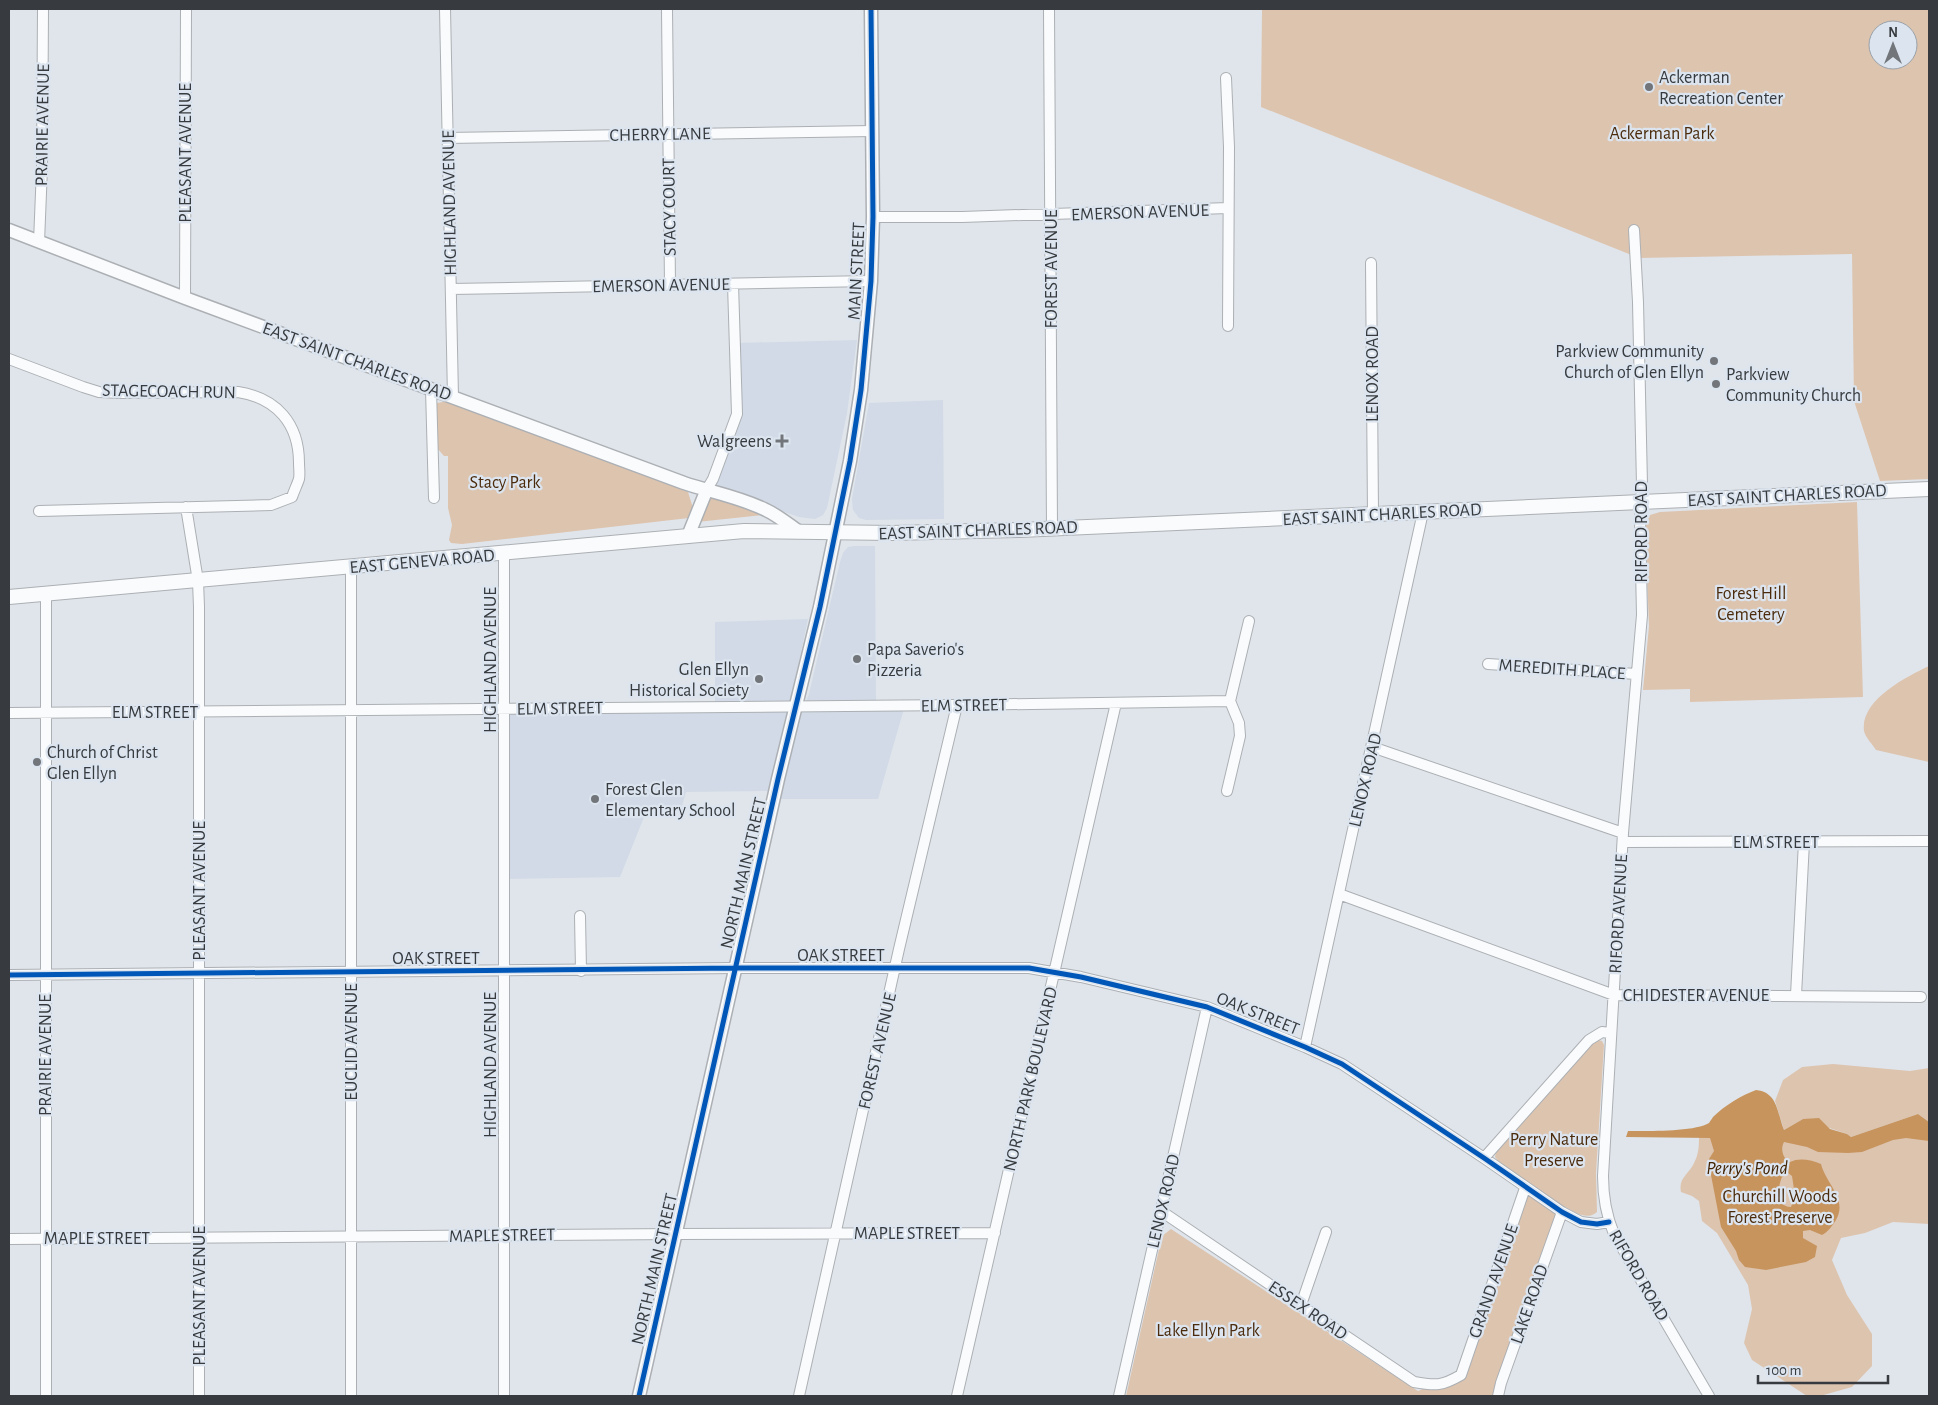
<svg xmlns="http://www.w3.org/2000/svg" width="1938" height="1405" font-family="'Alegreya Sans',sans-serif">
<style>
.built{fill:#d1dae6}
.green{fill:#ddc4af;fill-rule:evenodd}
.water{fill:#c7945e;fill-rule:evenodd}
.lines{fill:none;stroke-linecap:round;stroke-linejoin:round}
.minor-casing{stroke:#acb0b4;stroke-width:12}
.tertiary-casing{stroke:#acb0b4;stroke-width:15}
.secondary-casing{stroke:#acb0b4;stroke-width:16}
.minor{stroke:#fafbfc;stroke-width:10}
.tertiary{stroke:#fafbfc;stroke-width:12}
.secondary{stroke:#fafbfc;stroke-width:14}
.cycleway-casing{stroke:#dce5ef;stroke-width:8}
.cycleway{stroke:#0057b8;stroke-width:5}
.poi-dot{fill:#72767b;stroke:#dce5ef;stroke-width:2}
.labels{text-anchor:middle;stroke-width:4.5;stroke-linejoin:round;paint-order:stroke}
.poi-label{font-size:18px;fill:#373b3f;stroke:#dce5ef;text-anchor:start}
.street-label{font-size:18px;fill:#373b3f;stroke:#dce5ef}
.park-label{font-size:18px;fill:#4b2b0c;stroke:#dce5ef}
.water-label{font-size:19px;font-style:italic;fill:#432404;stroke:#dce5ef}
</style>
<rect width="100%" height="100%" fill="#e0e5eb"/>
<!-- built -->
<path class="built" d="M857,340L847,413L827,508L823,515L815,519L799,517L709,486L737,417V343Z
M943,400L944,519L866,520L859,518L853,510L852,499L869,403Z
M855,546H875L876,704L905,705L878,799H777L801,714L809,694L840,562L843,553L848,547Z
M808,619L790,705H715V622Z
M789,710L771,791L686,792L682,806L646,812L620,877L507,879V712Z"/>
<!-- green -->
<path class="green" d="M1262,9H1929V479L1880,481L1854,401L1852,254L1639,258L1261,107ZM1878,30H1908V60H1878Z
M448,401L688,492L693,508L689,518L462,544L451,543L449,540L452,525L448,508V456H444L437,448V403Z
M711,494L763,515L697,522Z
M1857,502L1863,697L1690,702V689L1643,690L1649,626L1645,526L1650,515L1660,512Z
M1929,666V762L1876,750C1873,745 1865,737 1864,731C1860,700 1906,677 1929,666Z
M1598,1040L1602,1041L1604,1045L1596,1173L1597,1212C1587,1221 1575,1212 1565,1207L1496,1396H1126L1162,1236L1171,1229L1418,1391L1442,1381L1459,1371L1522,1189L1495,1157L1496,1152L1593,1041Z
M1833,1064L1910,1071L1929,1068V1122L1918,1114L1851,1137L1847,1134L1803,1119L1784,1130L1775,1101L1783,1080L1802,1067Z
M1929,1132V1224L1893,1222L1865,1233L1841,1238L1832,1260L1847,1295L1872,1334V1366L1852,1387L1820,1396H1807L1752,1360L1744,1343L1752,1309L1748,1285L1717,1233L1702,1221L1699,1201L1692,1196L1681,1192C1678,1178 1689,1174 1694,1163C1699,1154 1699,1145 1699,1135L1812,1140Z"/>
<!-- water -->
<path class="water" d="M1756,1090C1778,1092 1777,1113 1784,1130L1803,1119L1819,1118L1830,1129L1847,1134L1851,1137L1918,1114L1929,1122V1141L1906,1138L1893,1140L1862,1152L1848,1153L1818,1152L1807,1147L1784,1142C1780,1149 1783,1159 1790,1162C1799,1157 1812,1160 1821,1164C1826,1184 1848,1199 1836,1220C1832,1226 1828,1232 1822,1235L1810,1230L1803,1231V1238L1817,1246L1815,1257L1806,1262L1766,1270L1745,1267L1739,1260L1736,1251L1721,1227L1710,1170L1709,1159L1714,1151L1710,1138L1626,1137L1628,1131C1644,1131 1695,1132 1709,1123C1709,1123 1713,1117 1713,1117C1724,1106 1742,1095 1756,1090ZM1784,1173H1788L1792,1176L1795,1196L1791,1207C1774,1207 1778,1183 1784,1173Z"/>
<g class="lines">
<!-- minor casing -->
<g class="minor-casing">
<path id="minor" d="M445,9L453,397
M667,9L670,285
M1049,9L1052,528
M1226,78L1229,147L1228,326
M447,138L873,131
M873,217H962L1228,208
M1634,230L1638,302L1642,485L1640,520L1642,615L1623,833L1603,1176C1603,1197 1606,1215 1614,1234L1709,1396
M39,242L42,168L43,9
M1371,263L1373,514
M451,289L871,281
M185,298L186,9
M9,359L83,387L99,392L120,393L238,392C277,398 299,424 299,463C299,468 300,474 299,479C297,485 294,491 292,497L271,505L39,511
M431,389L434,498
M707,489L713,479L737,414L733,284
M186,507L198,581L199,607V1396
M504,554V1396
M1488,664L1636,674
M1230,701L1249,621
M9,713L957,705L1230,701
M1372,747L1623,833
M1227,791L1240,736L1239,723L1230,701
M1623,842L1929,841
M1339,894L1614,995L1921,997
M580,916L581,971
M9,975L736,968H1029L1081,977L1207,1007L1305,1047L1342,1064L1484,1158L1562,1212L1581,1222L1597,1224L1609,1222
M1796,995L1804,842
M1305,1047L1423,512
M1484,1158L1589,1040L1602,1032L1610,1033
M1161,1211L1414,1382C1436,1386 1442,1386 1461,1375L1525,1188
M9,1239L676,1234L995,1233
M1301,1305L1326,1232
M46,1396V593
M351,1396V567
M799,1396L899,949L957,705
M957,1396L1116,703
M1119,1396L1207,1007
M1498,1396L1501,1383L1562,1212"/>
</g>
<!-- tertiary casing -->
<g class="tertiary-casing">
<path id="tertiary" d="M9,230L185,298L684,483C711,492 740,497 766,510C777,515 788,524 798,531
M688,536L707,489
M639,1396L778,779L820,607L850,461L861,390L871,281L873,217L871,9"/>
</g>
<!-- secondary casing -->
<g class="secondary-casing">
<path id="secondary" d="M9,597L744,531L892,533L1020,530L1929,489"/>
</g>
<!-- minor -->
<use href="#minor" class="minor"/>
<!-- tertiary -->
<use href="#tertiary" class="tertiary"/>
<!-- secondary -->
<use href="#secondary" class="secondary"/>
<!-- cycleway casing -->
<g class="cycleway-casing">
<path id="cycleway" d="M9,975L736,968H1029L1081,977L1207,1007L1305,1047L1342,1064L1484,1158L1562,1212L1581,1222L1597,1224L1609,1222
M639,1396L778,779L820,607L850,461L861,390L871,281L873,217L871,9"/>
</g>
<!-- cycleway -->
<use href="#cycleway" class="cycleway"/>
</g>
<!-- markers -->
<g class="poi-dot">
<circle cx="1649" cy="87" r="5"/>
<circle cx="1714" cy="361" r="5"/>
<circle cx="1716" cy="384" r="5"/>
<path d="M779.5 433.5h5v5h5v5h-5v5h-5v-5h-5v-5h5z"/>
<circle cx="857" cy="659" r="5"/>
<circle cx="759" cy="679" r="5"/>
<circle cx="37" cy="762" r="5"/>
<circle cx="595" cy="799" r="5"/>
</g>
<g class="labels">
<!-- poi labels -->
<g class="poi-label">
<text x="1659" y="83">Ackerman<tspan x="1659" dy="21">Recreation Center</tspan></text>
<text x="1704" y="357" text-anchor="end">Parkview Community<tspan x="1704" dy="21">Church of Glen Ellyn</tspan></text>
<text x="1726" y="380">Parkview<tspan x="1726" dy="21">Community Church</tspan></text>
<text x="772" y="447" text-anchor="end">Walgreens</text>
<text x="867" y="655">Papa Saverio's<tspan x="867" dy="21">Pizzeria</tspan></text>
<text x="749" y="675" text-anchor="end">Glen Ellyn<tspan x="749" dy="21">Historical Society</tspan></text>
<text x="47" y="758">Church of Christ<tspan x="47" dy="21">Glen Ellyn</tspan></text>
<text x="605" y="795">Forest Glen<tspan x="605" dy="21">Elementary School</tspan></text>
</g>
<!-- street labels -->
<g class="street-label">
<text transform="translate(42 125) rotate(-89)" y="6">PRAIRIE AVENUE</text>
<text transform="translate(660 134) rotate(-1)" y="6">CHERRY LANE</text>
<text transform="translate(185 153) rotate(-90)" y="6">PLEASANT AVENUE</text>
<text transform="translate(449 203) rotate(-91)" y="6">HIGHLAND AVENUE</text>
<text transform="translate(669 207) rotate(-91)" y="6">STACY COURT</text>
<text transform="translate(1140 212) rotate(-2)" y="6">EMERSON AVENUE</text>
<text transform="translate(1051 269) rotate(-90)" y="6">FOREST AVENUE</text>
<text transform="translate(856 271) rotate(-87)" y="6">MAIN STREET</text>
<text transform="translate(661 285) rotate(-1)" y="6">EMERSON AVENUE</text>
<text transform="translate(357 361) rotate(20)" y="6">EAST SAINT CHARLES ROAD</text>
<text transform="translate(1372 374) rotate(-90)" y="6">LENOX ROAD</text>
<text transform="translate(169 391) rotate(1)" y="6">STAGECOACH RUN</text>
<text transform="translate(1787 495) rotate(-3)" y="6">EAST SAINT CHARLES ROAD</text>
<text transform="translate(1382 514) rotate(-3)" y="6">EAST SAINT CHARLES ROAD</text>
<text transform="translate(978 530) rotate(-2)" y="6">EAST SAINT CHARLES ROAD</text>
<text transform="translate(1641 532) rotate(-90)" y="6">RIFORD ROAD</text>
<text transform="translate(422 561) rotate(-5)" y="6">EAST GENEVA ROAD</text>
<text transform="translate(490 660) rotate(-90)" y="6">HIGHLAND AVENUE</text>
<text transform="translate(1562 669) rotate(4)" y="6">MEREDITH PLACE</text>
<text transform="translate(964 705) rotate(-1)" y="6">ELM STREET</text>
<text transform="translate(560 708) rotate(-1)" y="6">ELM STREET</text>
<text x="155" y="718">ELM STREET</text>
<text transform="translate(1365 780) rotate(-77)" y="6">LENOX ROAD</text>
<text x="1776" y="848">ELM STREET</text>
<text transform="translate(743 873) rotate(-77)" y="6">NORTH MAIN STREET</text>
<text transform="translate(199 891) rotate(-90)" y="6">PLEASANT AVENUE</text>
<text transform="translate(1618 914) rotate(-87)" y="6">RIFORD AVENUE</text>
<text x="841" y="961">OAK STREET</text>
<text x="436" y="964">OAK STREET</text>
<text x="1696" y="1001">CHIDESTER AVENUE</text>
<text transform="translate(1258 1013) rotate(22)" y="6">OAK STREET</text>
<text transform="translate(351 1042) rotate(-90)" y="6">EUCLID AVENUE</text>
<text transform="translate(877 1051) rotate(-77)" y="6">FOREST AVENUE</text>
<text transform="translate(45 1055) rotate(-90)" y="6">PRAIRIE AVENUE</text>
<text transform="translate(490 1065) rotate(-90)" y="6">HIGHLAND AVENUE</text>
<text transform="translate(1030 1079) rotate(-77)" y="6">NORTH PARK BOULEVARD</text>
<text transform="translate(1163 1201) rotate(-77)" y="6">LENOX ROAD</text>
<text x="907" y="1239">MAPLE STREET</text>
<text transform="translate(502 1235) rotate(-1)" y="6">MAPLE STREET</text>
<text x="97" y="1244">MAPLE STREET</text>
<text transform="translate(654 1269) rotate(-77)" y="6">NORTH MAIN STREET</text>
<text transform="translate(1639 1275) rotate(60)" y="6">RIFORD ROAD</text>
<text transform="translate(1493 1281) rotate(-71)" y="6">GRAND AVENUE</text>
<text transform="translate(199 1296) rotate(-90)" y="6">PLEASANT AVENUE</text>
<text transform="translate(1529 1304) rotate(-71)" y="6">LAKE ROAD</text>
<text transform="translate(1308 1310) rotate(34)" y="6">ESSEX ROAD</text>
</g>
<!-- park labels -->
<g class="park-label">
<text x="1662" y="139">Ackerman Park</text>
<text x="505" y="488">Stacy Park</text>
<text x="1751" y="599">Forest Hill<tspan x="1751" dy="21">Cemetery</tspan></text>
<text x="1554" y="1145">Perry Nature<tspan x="1554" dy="21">Preserve</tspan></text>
<text x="1780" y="1202">Churchill Woods<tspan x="1780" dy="21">Forest Preserve</tspan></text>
<text x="1208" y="1336">Lake Ellyn Park</text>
</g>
<!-- water labels -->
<g class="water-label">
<text x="1747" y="1174">Perry's Pond</text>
</g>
</g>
<!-- border -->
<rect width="1938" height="1405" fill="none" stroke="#373b3f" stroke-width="20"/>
<!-- north arrow -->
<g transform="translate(1893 45)"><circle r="24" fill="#dce5ef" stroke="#9aa1a9"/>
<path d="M0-4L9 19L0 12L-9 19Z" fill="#72767b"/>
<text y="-8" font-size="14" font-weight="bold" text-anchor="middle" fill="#373b3f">N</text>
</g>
<!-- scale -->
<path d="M1758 1375v8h130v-8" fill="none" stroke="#373b3f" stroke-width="2.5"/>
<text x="1766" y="1375" font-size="15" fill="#373b3f" stroke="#dce5ef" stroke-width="4" paint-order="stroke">100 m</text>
</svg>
